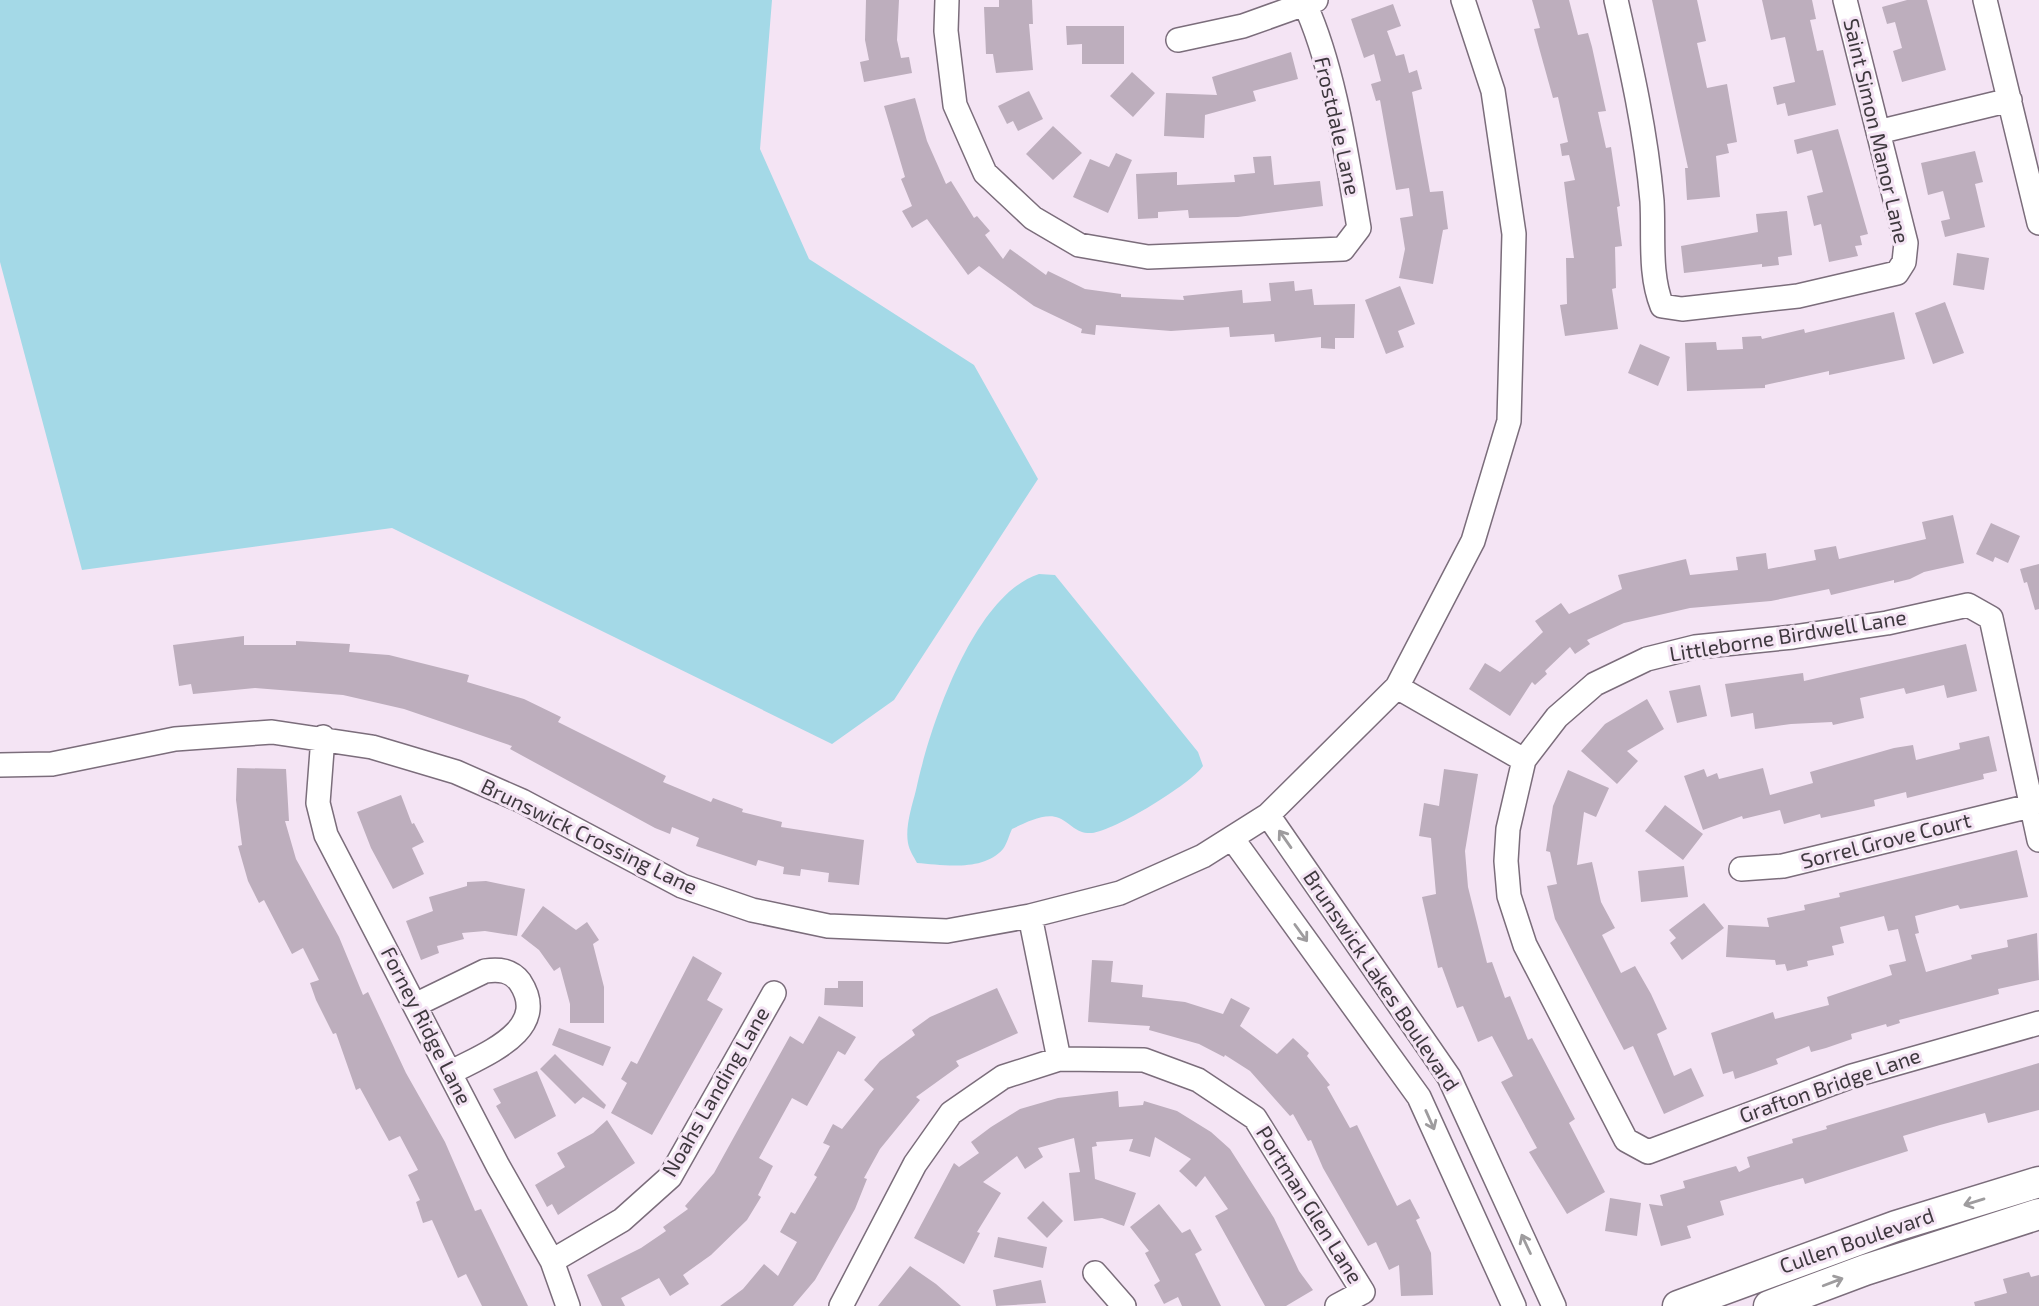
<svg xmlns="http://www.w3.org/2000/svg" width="2039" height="1306" font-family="'Exo 2',sans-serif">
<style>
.water{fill:#a4d9e7}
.building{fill:#bdaebd}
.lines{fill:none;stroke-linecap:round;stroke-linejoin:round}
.minor-casing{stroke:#7b6d7b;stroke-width:26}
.major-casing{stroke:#7b6d7b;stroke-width:33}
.minor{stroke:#fff;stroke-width:23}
.major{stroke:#fff;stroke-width:30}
.oneway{stroke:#9e9c9e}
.labels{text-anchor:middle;stroke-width:6;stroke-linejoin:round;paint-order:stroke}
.street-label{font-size:21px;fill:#3e383e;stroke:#f4e4f4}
</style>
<rect width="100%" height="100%" fill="#f4e4f4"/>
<!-- water -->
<path class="water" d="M0,0H772L760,149L809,259L974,365L1038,479L894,700L832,744L392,528L82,570L0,262Z
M1039,574L1055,575L1198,752L1203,766C1191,784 1114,831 1092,833C1076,834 1072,824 1059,818C1045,812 1025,823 1012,829C1009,835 1007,844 1003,849C983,872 943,865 917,863C914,857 909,850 908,843C905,827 912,806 916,790C929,729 973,595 1039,574Z"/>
<!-- building -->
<path class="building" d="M866,0H899L897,40L901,58L909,57L912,73L864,82L860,62L869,60L865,40Z
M999,0H1032L1033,24H1029L1033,70L996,73L993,54H986L984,7H999Z
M1532,0H1569L1578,35L1588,33L1592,47L1606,111L1598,112L1606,148L1611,147L1620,206L1617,207L1622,246L1615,247L1616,288L1612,289L1618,329L1565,336L1560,305L1567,304L1566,258H1574L1564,182L1575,180L1569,155L1562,156L1560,144L1568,142L1558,97L1553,98L1538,44L1534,29L1540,28Z
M1652,0H1697L1706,41L1697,43L1707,88L1727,84L1737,142L1727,144L1729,153L1716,156L1720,197L1687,200L1685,168H1688Z
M1762,0H1812L1816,19L1810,20L1817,51L1823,50L1836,105L1788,116L1785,103L1777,105L1773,87L1795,82L1785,37L1771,40Z
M1907,0H1927L1946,70L1902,82L1893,51L1902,48L1895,22L1887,24L1882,7Z
M1393,4L1401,26L1387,31L1396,56L1404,54L1409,73L1417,70L1422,89L1412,92L1430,192L1443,191L1448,229L1443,230L1433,284L1399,278L1405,249L1400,218L1413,216L1409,188L1396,190L1380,100L1376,101L1371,84L1381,81L1374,54L1364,58L1351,19Z
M1066,26H1124V64H1082V44L1067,45Z
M1291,52L1298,79L1253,91L1256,101L1205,115L1204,138L1164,136L1166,93L1217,95L1212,77Z
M1132,72L1155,93L1133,117L1110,96Z
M1029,91L1043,119L1018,131L1013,121L1007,124L998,106Z
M915,98L927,141L946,184L951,181L974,218L977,216L990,231L985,235L1003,259L1010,249L1046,275L1048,271L1085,289L1121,294V297L1184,300L1183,296L1242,290L1243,303L1271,301L1269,283L1294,281L1295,291L1312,289L1314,305L1355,304L1354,338H1335V349L1321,348V337L1275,342L1274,334L1230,337L1229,327L1171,331L1096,325L1095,335L1081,333L1082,329L1034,306L979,266L968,275L927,219L912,228L902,211L912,206L901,179L905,177L884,106Z
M1053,126L1082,153L1053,180L1026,154Z
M1838,129L1868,234L1860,236L1862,245L1855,246L1858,256L1829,262L1821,224L1814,226L1807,196L1823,192L1812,150L1797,154L1794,140Z
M1975,151L1983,182L1975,184L1985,227L1945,237L1941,221L1950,219L1943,191L1928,195L1921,163Z
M1116,153L1132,160L1108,213L1073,197L1090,159L1109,167Z
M1271,156L1274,185L1320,181L1323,206L1238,217L1189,218L1188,210L1158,212V218L1138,219L1136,174L1177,172V185L1235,182L1234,175L1255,173L1253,157Z
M1787,211L1792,255L1778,257L1779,265L1762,267V264L1684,273L1681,246L1758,232L1756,214Z
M1957,253L1989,258L1984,290L1953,285Z
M1400,286L1415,324L1398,331L1404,347L1386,354L1365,300Z
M1945,302L1964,353L1933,364L1915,313Z
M1894,312L1905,359L1829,375V371L1765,385V388L1687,391L1685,343L1716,342L1717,350L1743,349L1742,337L1761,336L1762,339L1804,329L1805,333Z
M1640,344L1670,357L1658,386L1628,373Z
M1953,515L1964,563L1924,572L1910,579L1894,583V580L1831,595L1829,589L1771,601L1690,608L1624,623L1587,640L1590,644L1575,654L1570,647L1545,671L1547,674L1535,685L1532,682L1510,716L1469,689L1485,663L1500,672L1543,632L1535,621L1561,603L1569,614L1622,589L1618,575L1686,559L1690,575L1738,570L1736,557L1766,553L1768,569L1816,560L1814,550L1836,546L1839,559L1926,539L1922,522Z
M1991,523L2020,536L2008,563L1995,557L1993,562L1976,554Z
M2039,564V609L2035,610L2027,582L2024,583L2020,569Z
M244,636V645H296V641L350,644L349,652L389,655L469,675L467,682L524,699L561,717L558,722L666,776L663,782L711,802L713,798L743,809L742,812L782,822L781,827L864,840L859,885L828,882L829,873L801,869L800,876L783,874L784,867L758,860L756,866L696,846L699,838L672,827L670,834L655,828L510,749L512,746L404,709L343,695L255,688L193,694L191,684L179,686L173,645Z
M1966,644L1977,691L1947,698L1944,685L1906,694L1904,688L1860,698L1864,718L1833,725L1832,722L1791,724L1755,729L1753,713L1731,717L1725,684L1803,673L1804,681Z
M1700,685L1707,716L1677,723L1669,691Z
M1647,699L1664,729L1627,751L1638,761L1617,784L1581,751L1605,724Z
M1989,736L1997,771L1983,774L1984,779L1907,798L1906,792L1874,800L1875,806L1858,810L1821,818L1820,814L1784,824L1780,810L1743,819L1742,816L1703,830L1684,776L1704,769L1707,777L1717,773L1719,779L1763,768L1770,795L1813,783L1810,772L1894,748L1913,745L1916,760L1960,749L1959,743Z
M237,768L286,769L289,821H285L296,859L339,937L363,995L368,992L406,1073L445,1142L475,1211L481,1209L528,1306H482L466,1274L458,1278L432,1220L423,1223L416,1202L420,1200L408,1175L418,1170L400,1136L389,1141L360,1088L356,1090L336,1033L333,1034L316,1000L310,983L319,980L303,948L292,954L264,900L259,903L248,881L238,846L242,845L236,800Z
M1444,769L1478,774L1465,851L1468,887L1487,963L1492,962L1505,998L1510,996L1528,1040L1532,1038L1575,1119L1569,1123L1605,1192L1567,1214L1529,1152L1537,1148L1501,1082L1513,1076L1492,1036L1478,1042L1463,1006L1457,1008L1442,967L1438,968L1422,897L1436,894L1431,838L1419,836L1424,803L1439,806Z
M1568,770L1609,788L1596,817L1584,812L1577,865L1592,862L1601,902L1615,928L1602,935L1621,973L1635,966L1651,994L1667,1029L1657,1034L1674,1076L1691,1068L1704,1096L1664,1114L1633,1046L1624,1050L1555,919L1547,886L1557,884L1550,852L1546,851L1553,806Z
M401,795L412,824L414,823L424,842L412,848L424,874L393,889L371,848L357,812Z
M1665,805L1703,834L1683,860L1645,831Z
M2017,850L2028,897L1960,909L1958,905L1915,916L1919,933L1915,934L1926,972L1972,959L1971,955L2008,947L2007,940L2037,933L2039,980L1998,989L1999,994L1899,1020L1900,1023L1887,1027L1886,1024L1851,1034L1852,1039L1826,1048L1811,1052L1809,1046L1776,1059L1778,1064L1750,1074L1735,1079L1733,1071L1723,1074L1711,1033L1773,1012L1775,1019L1829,1005L1827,997L1892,975L1889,965L1906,961L1898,929L1888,931L1884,916L1840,927L1844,943L1832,946L1834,955L1807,961L1808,966L1787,971L1785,964L1776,965L1775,960L1726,957L1728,925L1769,927L1767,918L1805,910L1804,905L1840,897L1839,893Z
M1684,866L1688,897L1641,902L1638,871Z
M486,881L525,889L517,936L485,931L462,933L464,939L437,946L439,953L421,960L406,921L433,911L429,897L467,886V882Z
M1704,903L1724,928L1682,960L1670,943L1676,938L1669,930Z
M543,906L576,930L587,922L599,940L593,944L604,987V1023H570V1004L560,967L554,971L539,950L521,936Z
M693,956L722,973L707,1000L723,1009L652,1135L611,1113L627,1083L621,1079L631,1061L637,1064Z
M1092,960L1113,961L1111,982L1143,985L1142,997L1185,1002L1223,1014L1231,998L1250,1008L1240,1026L1277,1054L1293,1038L1309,1053L1307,1056L1330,1085L1327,1087L1350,1128L1357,1125L1397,1206L1410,1199L1420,1218L1416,1220L1431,1253L1433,1295L1401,1296L1399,1265L1389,1270L1376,1242L1368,1246L1323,1168L1311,1140L1308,1141L1293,1114L1290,1116L1250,1071L1225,1055L1224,1057L1199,1044L1149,1030L1150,1026L1088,1022Z
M838,981H863V1007L824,1005L825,988H838Z
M997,988L1018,1033L956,1061L959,1066L916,1097L920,1100L880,1149L864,1178L867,1179L855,1209L815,1280L793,1306H720L743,1289L764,1264L778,1276L797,1242L780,1232L791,1212L795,1214L817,1177L814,1175L830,1146L823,1143L833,1124L842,1129L874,1089L864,1080L880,1061L915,1035L912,1030L930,1017Z
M819,1016L856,1037L845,1055L838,1051L807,1106L792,1098L759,1158L773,1166L758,1195L761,1197L747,1220L711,1255L683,1275L689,1284L670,1296L659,1278L621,1298L625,1306H602L587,1275L641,1248L666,1231L663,1227L688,1209L685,1206L714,1173L790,1036L803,1044Z
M559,1028L611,1047L603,1066L552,1045Z
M555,1054L606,1105L604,1109L583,1097L575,1104L540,1069Z
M2039,1063V1110L1988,1123L1985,1113L1940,1125L1903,1136L1908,1151L1805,1184L1803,1178L1720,1201L1724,1215L1687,1226L1691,1238L1661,1246L1649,1204L1663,1206L1660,1195L1685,1188L1683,1181L1736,1166L1739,1172L1750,1167L1747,1157L1793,1143L1792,1139L1827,1129L1826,1126Z
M537,1071L556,1116L515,1139L496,1106L501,1103L493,1089Z
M1118,1091L1119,1107L1143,1105L1144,1101L1177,1111L1211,1132L1230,1149L1274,1218L1299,1271L1313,1290L1286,1306H1265L1215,1216L1228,1209L1205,1176L1196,1187L1179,1171L1191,1159L1155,1137L1150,1157L1129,1151L1133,1139L1096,1142L1097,1146L1092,1147L1095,1179L1136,1193L1124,1226L1102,1218L1074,1221L1069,1173L1080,1172L1074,1138L1038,1148L1043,1157L1025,1169L1017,1156L983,1182L1001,1193L977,1232L980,1233L964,1264L914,1238L954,1163L959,1167L979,1153L971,1142L991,1127L1020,1109L1058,1098Z
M607,1120L635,1163L558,1215L552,1204L547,1207L535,1185L565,1167L557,1153L593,1133Z
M1610,1198L1641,1203L1637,1236L1605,1231Z
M1043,1201L1063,1221L1047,1238L1027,1218Z
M1159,1204L1182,1233L1190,1229L1202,1250L1195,1254L1221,1306H1182L1178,1297L1164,1304L1154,1285L1160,1281L1145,1253L1149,1251L1130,1227Z
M998,1237L1047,1247L1043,1268L994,1257Z
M910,1266L936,1284L961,1306H878Z
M2029,1272L2031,1277L2039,1275V1306H1975L1974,1302L2007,1293L2003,1279Z
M1041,1280L1046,1303L996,1306L993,1290Z"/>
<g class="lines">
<!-- minor casing -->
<g class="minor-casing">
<path id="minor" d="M947,0L946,31L955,105L985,173L1033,218L1079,245L1148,257L1343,249L1359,228C1347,158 1334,65 1303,0
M1616,0C1631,66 1646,132 1652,201C1654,236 1649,274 1662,306L1682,309L1798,296L1897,273L1904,262L1906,243L1845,0
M1985,0L2039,223
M1178,40L1243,26L1316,0
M1878,132L2010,100
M1397,687L1524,760
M323,737L318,803L326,835L498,1166L552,1261L568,1306
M0,765L52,764L175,739L272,732L372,747L456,772L522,801L682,886L752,910L828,926L947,931L1030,916L1120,893L1203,856L1268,815L1397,687L1473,541L1509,421L1514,234L1493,91L1463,0
M1268,815L1449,1077L1554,1306
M1232,838L1419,1097L1514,1306
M2039,840L1991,618L1968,605L1887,623L1793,637L1695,647L1647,659L1595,684L1557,717L1524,760L1508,829L1506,861L1509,896L1525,945L1626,1140L1648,1152L1852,1076L2039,1023
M1741,869L1783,866L2030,806
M1030,916L1059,1059
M415,1005L485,971C499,969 511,970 520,982C552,1031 482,1055 450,1073
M552,1261L622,1220L670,1177L774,993
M1095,1273L1124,1306
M841,1306L915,1164L951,1113L1003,1077L1059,1059L1144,1060L1198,1080L1255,1118L1363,1292L1337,1306"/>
</g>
<!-- major casing -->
<g class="major-casing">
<path id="major" d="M1678,1306L1896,1226L2039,1182
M1769,1306L1865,1270L2039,1214"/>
</g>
<!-- minor -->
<use href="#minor" class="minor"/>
<!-- major -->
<use href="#major" class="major"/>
</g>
<!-- one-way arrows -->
<defs><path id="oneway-shaft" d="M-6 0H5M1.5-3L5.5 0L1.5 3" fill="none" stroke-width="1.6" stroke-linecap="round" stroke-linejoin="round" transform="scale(1.75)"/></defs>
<g class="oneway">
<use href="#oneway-shaft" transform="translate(1285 839) rotate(-125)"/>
<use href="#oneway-shaft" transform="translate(1301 933) rotate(54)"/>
<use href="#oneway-shaft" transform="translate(1430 1120) rotate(66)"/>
<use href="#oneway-shaft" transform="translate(1974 1202) rotate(163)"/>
<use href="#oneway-shaft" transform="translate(1526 1244) rotate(-115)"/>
<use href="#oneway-shaft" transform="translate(1833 1282) rotate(-21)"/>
</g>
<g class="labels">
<!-- street labels -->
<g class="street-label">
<text transform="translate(1337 126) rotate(77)" y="7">Frostdale Lane</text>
<text transform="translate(1876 131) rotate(77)" y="7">Saint Simon Manor Lane</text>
<text transform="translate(1788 636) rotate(-9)" y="7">Littleborne Birdwell Lane</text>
<text transform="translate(589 837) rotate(26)" y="7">Brunswick Crossing Lane</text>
<text transform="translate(1886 841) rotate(-14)" y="7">Sorrel Grove Court</text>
<text transform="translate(1381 981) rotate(56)" y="7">Brunswick Lakes Boulevard</text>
<text transform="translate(426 1026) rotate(63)" y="7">Forney Ridge Lane</text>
<text transform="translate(1830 1086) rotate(-19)" y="7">Grafton Bridge Lane</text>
<text transform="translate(716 1092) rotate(-60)" y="7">Noahs Landing Lane</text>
<text transform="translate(1309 1205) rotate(58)" y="7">Portman Glen Lane</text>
<text transform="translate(1857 1241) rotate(-19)" y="7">Cullen Boulevard</text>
</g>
</g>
</svg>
